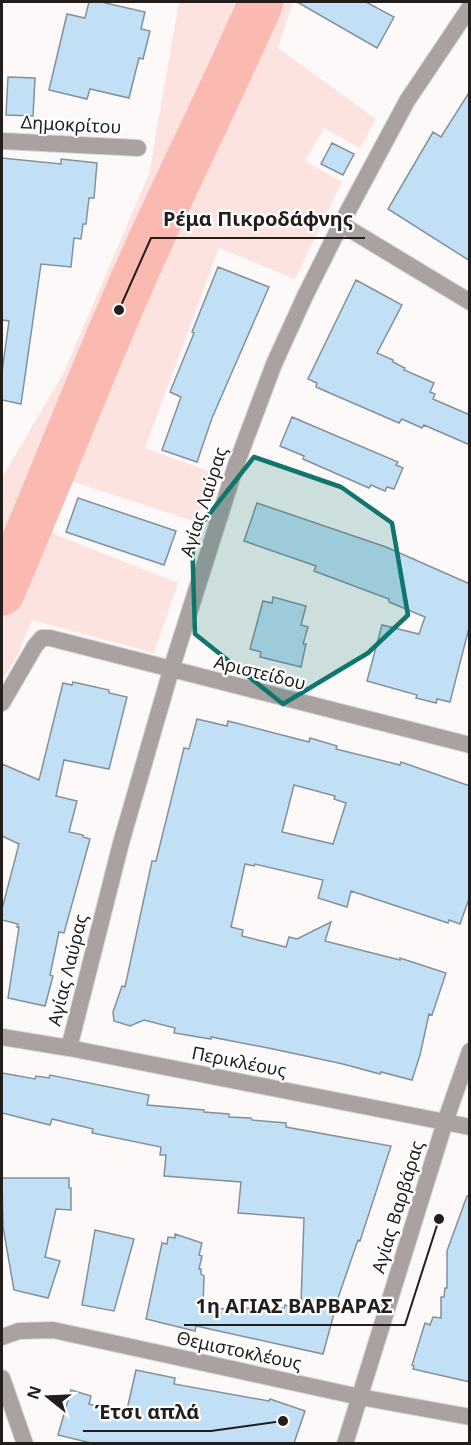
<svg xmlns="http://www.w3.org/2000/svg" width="471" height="1445" font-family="'Noto Sans',sans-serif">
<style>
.green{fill:#fde3e0}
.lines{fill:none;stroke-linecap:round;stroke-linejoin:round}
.river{stroke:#fabab2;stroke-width:45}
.building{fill:#c1e0f6;stroke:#84909a;stroke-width:1.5;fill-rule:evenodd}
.minor-casing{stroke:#dad6d6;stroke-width:18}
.tertiary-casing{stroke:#dad6d6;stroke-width:18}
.minor{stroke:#aaa2a1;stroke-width:16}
.tertiary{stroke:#aaa2a1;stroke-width:16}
.marked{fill:#0f766e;fill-opacity:0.2;stroke:#0f766e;stroke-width:4.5;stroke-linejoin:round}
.labels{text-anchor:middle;stroke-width:4.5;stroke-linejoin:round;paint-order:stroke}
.street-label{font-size:18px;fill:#231d1c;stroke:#fff}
.leader{fill:none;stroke:#231d1c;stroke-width:2}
.callout-dot{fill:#231d1c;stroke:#fff;stroke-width:2}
.callout-label{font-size:20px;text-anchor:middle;font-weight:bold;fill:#231d1c;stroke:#fff;stroke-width:4.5;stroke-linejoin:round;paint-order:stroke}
</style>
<rect width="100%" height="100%" fill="#fdf9f9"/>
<!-- green -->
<path class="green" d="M179,2H293L278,48L376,119L360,148L324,128L305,161L342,182L295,279L219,248L145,448L214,473L196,522L59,477L39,528L178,583L154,653L32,620L18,654L2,681V478L64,372L149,174Z"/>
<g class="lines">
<!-- river -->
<path class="river" d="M2,593C42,500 79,405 119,312C163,207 216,106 261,2"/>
</g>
<!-- building -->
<path class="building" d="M89,2H101L145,12L141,29L150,31L143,59L139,58L129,98L90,89L87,99L49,90L67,14L85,18Z
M297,2H366L394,17L377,48Z
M8,77L35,78L33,116L6,115Z
M470,91V261L388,209L433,132L441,137Z
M332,143L354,154L343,175L321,164Z
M2,158L61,164V159L97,163L94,198H89L86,224H83L81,239L74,238L71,267L41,264L21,404L2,400V372L9,321L2,320Z
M218,267L269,287L212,418L197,462L162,450L181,397L170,392L194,333L192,332Z
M356,280L402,305L377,353L393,360V362L405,368L404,370L434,383L430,392L435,394L433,399L470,415V445L424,425L422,428L402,419L399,423L316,387L317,383L308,379Z
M292,417L398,462L396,465L403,468L394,489L387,487L385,491L371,485L369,488L303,459L304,456L280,446Z
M78,498L176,531L164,565L66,532Z
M257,503L386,547L470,584V624L450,702L437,699L436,703L416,698L417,695L367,681L382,625L419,634L425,617L389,602V599L314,571L316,566L244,541Z
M273,597L306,606L301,625L308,627L303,644H306L301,667L260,657L261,652L250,649L263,601L272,603Z
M73,682L109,690V693L127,697L109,769L64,760L56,796L77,801L69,832L83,835V837L90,839L64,933L59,932L50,975L53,976L45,1006L8,998L19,927H17L18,924L2,920V909L19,844L2,836V764L39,780L63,683L72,685Z
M197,719L227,726L228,721L309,742L310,738L337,746L336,749L400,765L401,762L470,786V896L460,924L449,920L448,923L351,891L347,907L318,898L323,880L255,864L254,866L245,864L231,927L243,930L242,936L286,947L289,937L297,939L331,922L325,941L400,960V958L446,973L432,1015L429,1014L420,1055L412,1080L381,1072L380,1074L343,1064L273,1049L211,1037V1039L174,1033L175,1028L144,1020L130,1026L114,1021L113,1012L122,986L125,987L152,861H156L184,748L189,749ZM294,785L335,796L334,799L346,803L333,844L282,832Z
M2,1073L35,1079L36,1076L49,1078L50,1075L149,1095L147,1105L204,1110V1112L229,1114V1117L251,1118L252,1120L286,1123V1127L391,1146L360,1241L358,1240L339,1295L323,1354L196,1326L195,1331L146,1319L162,1243L167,1244L168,1237L175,1238V1234L202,1243L199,1255L202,1256L199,1269H201V1274L204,1276L203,1309L284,1308L285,1305L295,1308L296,1302L301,1303L304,1218L238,1213L241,1182L164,1176L166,1155H160L161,1147L92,1133L93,1129L52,1119L50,1125L2,1113Z
M2,1178H69V1188H71V1210L56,1209L45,1257L60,1261L48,1298L14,1290L3,1227Z
M467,1196L470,1197V1382L413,1369L414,1366L412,1365L425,1323L430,1325L433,1317L441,1318V1297H444L445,1288H447V1251Z
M95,1230L134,1239L114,1311L82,1305Z
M136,1370L175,1378L174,1384L269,1401L270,1399L305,1411L294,1443H91L58,1435L71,1390L91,1396L89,1404L126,1414Z"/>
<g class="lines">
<!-- minor casing -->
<g class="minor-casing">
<path id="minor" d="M2,141L138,148
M341,224L470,302
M2,703L35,646L42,638H50L470,745
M2,1037L69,1048L470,1127
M69,1048L121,843L171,670L236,465L274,364L305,296L341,224L407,101L470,7
M2,1337L19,1331L53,1330L360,1397L470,1417
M2,1378L25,1444"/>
</g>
<!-- tertiary casing -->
<g class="tertiary-casing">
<path id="tertiary" d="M345,1444L445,1122L470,1051"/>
</g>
<!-- minor -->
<use href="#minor" class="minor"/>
<!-- tertiary -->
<use href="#tertiary" class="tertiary"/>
</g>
<!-- marked area -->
<path class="marked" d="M254,457L341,487L392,523L408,615L368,653L283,704L195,634L192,536Z"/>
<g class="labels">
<!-- street labels -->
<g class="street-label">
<text transform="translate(71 125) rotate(3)" y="6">Δημοκρίτου</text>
<text transform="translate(204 502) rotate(-72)" y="6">Αγίας Λαύρας</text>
<text transform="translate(260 673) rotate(14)" y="6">Αριστείδου</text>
<text transform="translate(68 970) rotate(-76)" y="6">Αγίας Λαύρας</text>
<text transform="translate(239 1062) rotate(11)" y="6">Περικλέους</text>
<text transform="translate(398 1207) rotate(-73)" y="6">Αγίας Βαρβάρας</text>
<text transform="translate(239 1351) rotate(12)" y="6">Θεμιστοκλέους</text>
</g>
</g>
<!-- callouts -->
<path class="leader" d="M119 310L151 238H365M439 1219L405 1325H184M283 1421L211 1431H83"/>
<g class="callout-dot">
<circle cx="119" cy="310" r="6"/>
<circle cx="439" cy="1219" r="6"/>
<circle cx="283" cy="1421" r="6"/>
</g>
<g class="callout-label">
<text x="258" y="226">Ρέμα Πικροδάφνης</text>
<text x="294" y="1313">1η ΑΓΙΑΣ ΒΑΡΒΑΡΑΣ</text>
<text x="147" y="1419">Έτσι απλά</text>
</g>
<!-- border -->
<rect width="471" height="1445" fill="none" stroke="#231d1c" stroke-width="6"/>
<!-- north arrow -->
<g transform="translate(48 1397) rotate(288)" stroke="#ffffff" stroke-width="4.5" paint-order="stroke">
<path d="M0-4.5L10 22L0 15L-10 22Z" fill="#231d1c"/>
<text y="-9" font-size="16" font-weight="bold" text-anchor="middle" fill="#231d1c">N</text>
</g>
</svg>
